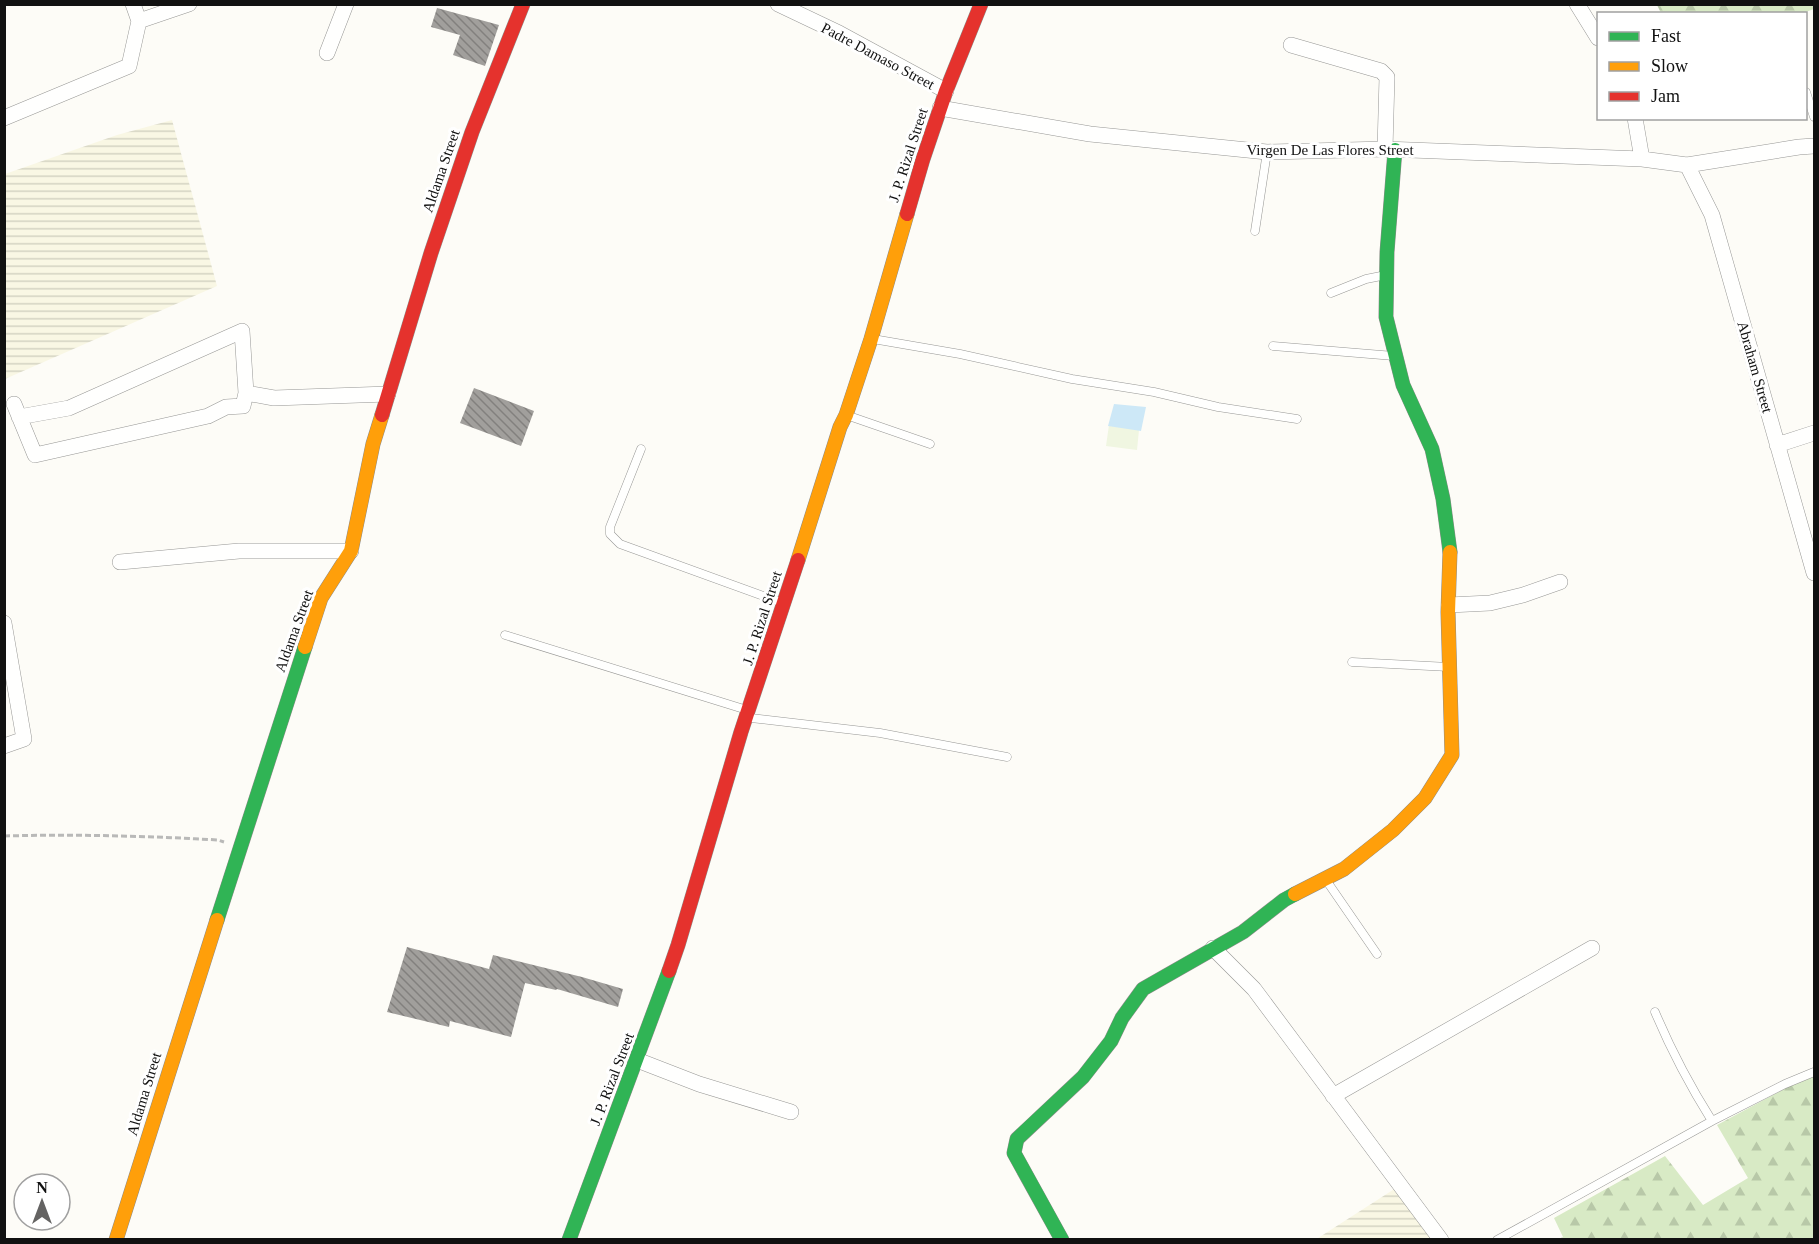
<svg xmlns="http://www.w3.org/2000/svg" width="1819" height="1244" font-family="Georgia,serif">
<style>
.farmland{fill:url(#farmland-rules)}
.forest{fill:url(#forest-firs)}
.pitch{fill:#f0f6e1}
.water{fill:#cde8f7}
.building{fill:url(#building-back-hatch)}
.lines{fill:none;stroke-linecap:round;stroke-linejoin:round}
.lane-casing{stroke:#979795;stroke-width:9}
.street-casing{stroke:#979795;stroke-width:16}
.fast-casing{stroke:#8e8d8b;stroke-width:15}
.slow-casing{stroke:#8e8d8b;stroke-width:15}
.jam-casing{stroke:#8e8d8b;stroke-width:15}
.path{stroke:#b9b9b8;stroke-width:3;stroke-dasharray:6 3;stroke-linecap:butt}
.lane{stroke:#fffffe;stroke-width:8}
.street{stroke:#fffffe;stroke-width:15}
.fast{stroke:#30b455;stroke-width:14}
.slow{stroke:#ff9f0a;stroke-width:14}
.jam{stroke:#e5322d;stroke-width:14}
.labels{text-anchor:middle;stroke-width:6;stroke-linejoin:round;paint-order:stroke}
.street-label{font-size:15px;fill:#111;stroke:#fff}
</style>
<defs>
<pattern id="farmland-rules" width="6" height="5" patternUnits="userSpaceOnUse" patternTransform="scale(1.5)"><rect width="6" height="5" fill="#f9f7e4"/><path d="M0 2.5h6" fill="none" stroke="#d4d3c3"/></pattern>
<pattern id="forest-firs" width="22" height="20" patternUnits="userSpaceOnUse" patternTransform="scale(1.5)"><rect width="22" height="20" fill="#d8eac5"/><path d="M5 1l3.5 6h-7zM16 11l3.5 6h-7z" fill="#b8c8a8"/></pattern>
<pattern id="building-back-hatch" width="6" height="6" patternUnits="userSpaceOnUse" patternTransform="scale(1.5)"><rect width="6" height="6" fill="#a19f9c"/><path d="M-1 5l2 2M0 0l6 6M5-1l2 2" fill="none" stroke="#82807e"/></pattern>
</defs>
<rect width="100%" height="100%" fill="#fdfcf7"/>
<!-- farmland -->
<path class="farmland" d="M172,120L217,286L5,379V174L117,135Z
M1399,1186L1433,1240H1315Z"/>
<!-- forest -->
<path class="forest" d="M1814,4V9L1800,14L1661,13L1657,5Z
M1814,1073V1239H1559L1563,1237L1554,1218L1665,1156L1703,1205L1748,1178L1717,1125Z"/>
<!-- pitch -->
<path class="pitch" d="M1109,425L1139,430L1137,450L1106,446Z"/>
<!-- water -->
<path class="water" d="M1114,404L1146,407L1141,431L1108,426Z"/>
<!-- building -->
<path class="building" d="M437,8L499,25L485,66L453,55L460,35L431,27Z
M474,388L534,411L521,446L460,423Z
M407,947L489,969L493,955L582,977L623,989L618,1007L557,989L556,990L525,983L511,1037L450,1021L449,1027L387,1012Z"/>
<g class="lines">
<!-- lane casing -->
<g class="lane-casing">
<path id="lane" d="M1806,92L1814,117
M1255,231L1267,152
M1331,293L1366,279L1386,275
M873,339L960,354L1072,379L1154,392L1218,407L1297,419
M1273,346L1394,356
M849,416L930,444
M641,449L610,527V534L620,544L780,602
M505,635L747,710
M1352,662L1449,667
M751,718L880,733L1007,757
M1326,880L1377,954
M1655,1012C1671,1050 1690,1086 1712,1121
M1497,1240L1712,1121L1785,1084L1814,1072"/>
</g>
<!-- street casing -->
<g class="street-casing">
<path id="street" d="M778,4L839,33L946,91
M1577,4L1598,38
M139,21L189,4
M1291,45L1381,71L1387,77L1385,149
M327,53L346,4
M940,108L1090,134L1267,152L1385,149L1642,159L1687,165L1799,147L1814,146
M4,118L129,66L139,21L133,4
M1635,118L1642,159
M1687,165L1712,215L1814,573
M14,404L35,455L208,416L226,407L243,406L246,393L274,398L388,394
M19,417L69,408L242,331L246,393
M1777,445L1814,433
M120,562L239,551H351
M1449,605L1490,603L1523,595L1560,582
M4,623L24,739L4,746
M1213,948L1254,989L1441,1240
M637,1060L699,1084L791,1112
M1333,1096L1592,948"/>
</g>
<!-- fast casing -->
<g class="fast-casing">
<path id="fast" d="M1395,150L1387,252L1386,317L1403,385L1432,449L1443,499L1450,552
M217,920L305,647
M569,1240L669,971
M1062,1240L1014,1153L1017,1139L1083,1077L1111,1041L1122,1018L1143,989L1243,932L1284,900L1295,894"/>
</g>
<!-- slow casing -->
<g class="slow-casing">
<path id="slow" d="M798,560L840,427L846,415L871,339L907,214
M305,647L321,598L351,551L373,444L382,415
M1295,894L1344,869L1393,830L1425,798L1452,755L1448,612L1450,552
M116,1240L217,920"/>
</g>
<!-- jam casing -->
<g class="jam-casing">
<path id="jam" d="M907,214L923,159L946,91L981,4
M382,415L431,253L472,132L523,4
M669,971L678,945L741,732L798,560"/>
</g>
<!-- path -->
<path class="path" d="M4,836C76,834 147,836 218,840L224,842"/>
<!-- lane -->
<use href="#lane" class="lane"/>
<!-- street -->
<use href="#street" class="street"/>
<!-- fast -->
<use href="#fast" class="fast"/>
<!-- slow -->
<use href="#slow" class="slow"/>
<!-- jam -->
<use href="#jam" class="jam"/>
</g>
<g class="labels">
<!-- street labels -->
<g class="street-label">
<text transform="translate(878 56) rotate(28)" y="5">Padre Damaso Street</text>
<text x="1330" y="155">Virgen De Las Flores Street</text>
<text transform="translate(908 155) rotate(-72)" y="5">J. P. Rizal Street</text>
<text transform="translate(441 171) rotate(-71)" y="5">Aldama Street</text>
<text transform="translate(1755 367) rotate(74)" y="5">Abraham Street</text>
<text transform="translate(762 618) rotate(-72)" y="5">J. P. Rizal Street</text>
<text transform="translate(294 631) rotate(-70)" y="5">Aldama Street</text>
<text transform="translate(612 1079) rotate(-69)" y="5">J. P. Rizal Street</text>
<text transform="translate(144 1094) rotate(-73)" y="5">Aldama Street</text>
</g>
</g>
<!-- border -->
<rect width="1819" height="1244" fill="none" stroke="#111111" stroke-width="12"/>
<!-- legend -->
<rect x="1597" y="12" width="210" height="108" fill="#ffffff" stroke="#a0a0a0" stroke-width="1.5"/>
<rect x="1609" y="32" width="30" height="9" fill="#30b455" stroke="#a0a0a0" stroke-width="1.5"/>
<text x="1651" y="42" font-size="18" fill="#111111">Fast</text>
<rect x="1609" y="62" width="30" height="9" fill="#ff9f0a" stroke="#a0a0a0" stroke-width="1.5"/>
<text x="1651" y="72" font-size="18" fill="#111111">Slow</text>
<rect x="1609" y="92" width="30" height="9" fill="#e5322d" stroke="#a0a0a0" stroke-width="1.5"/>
<text x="1651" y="102" font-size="18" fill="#111111">Jam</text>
<!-- north arrow -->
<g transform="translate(42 1202)"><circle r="28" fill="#ffffff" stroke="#a0a0a0" stroke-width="1.5"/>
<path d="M0-4.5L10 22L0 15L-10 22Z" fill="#646362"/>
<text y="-9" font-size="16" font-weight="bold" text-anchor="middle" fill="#111111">N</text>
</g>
</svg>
